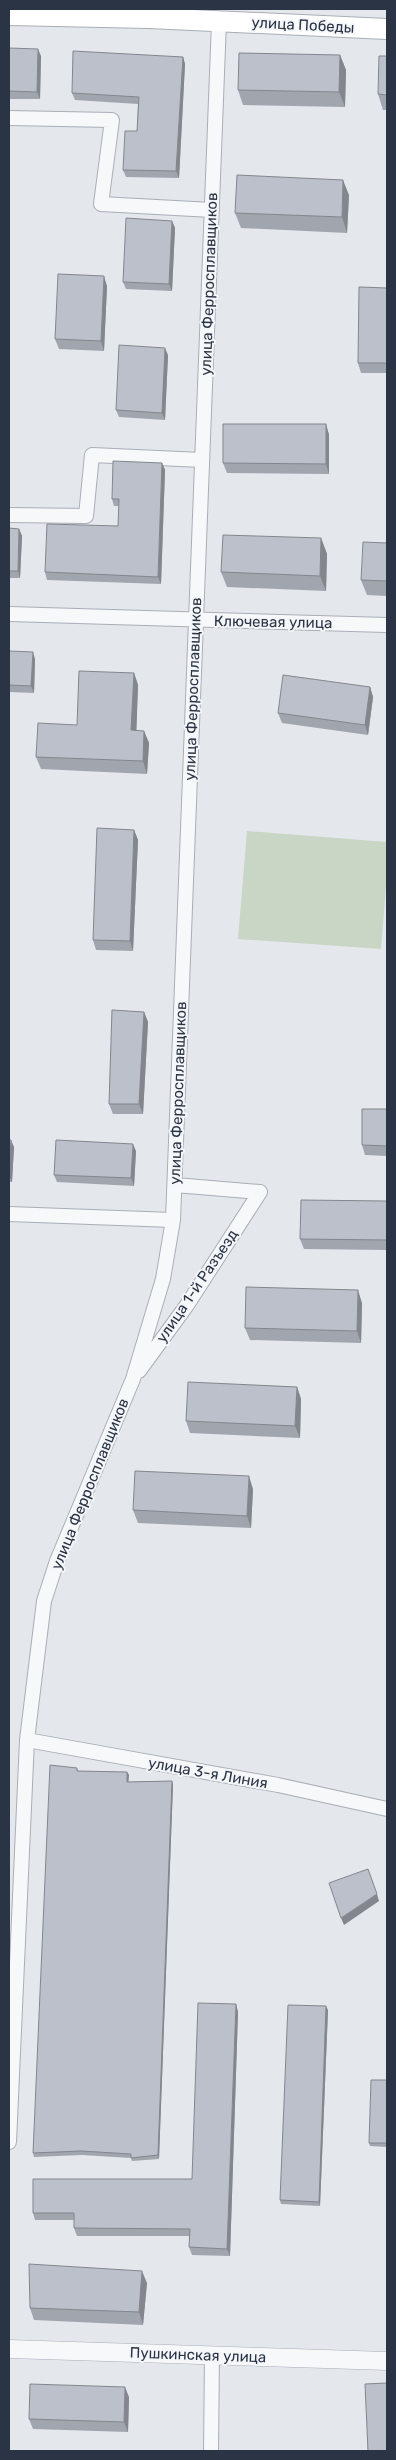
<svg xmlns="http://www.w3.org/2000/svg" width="396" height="2460" font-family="Rubik,sans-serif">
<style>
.green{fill:#c9d6c5}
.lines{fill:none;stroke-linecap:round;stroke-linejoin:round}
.minor-casing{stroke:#a9aeb7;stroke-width:16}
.tertiary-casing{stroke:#a9aeb7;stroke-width:19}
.secondary-casing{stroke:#a9aeb7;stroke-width:22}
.minor{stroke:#f7f8fa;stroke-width:14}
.tertiary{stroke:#f7f8fa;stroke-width:18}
.secondary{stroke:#fff;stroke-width:20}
.wall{fill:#a1a5ae}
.shaded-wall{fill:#83868d}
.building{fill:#bbc0ca;stroke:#83868d}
.labels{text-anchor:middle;stroke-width:4;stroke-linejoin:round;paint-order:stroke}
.street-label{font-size:15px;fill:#2b3445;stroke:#f4f6f9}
</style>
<rect width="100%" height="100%" fill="#e4e7ec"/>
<!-- green -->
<path class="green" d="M247,831L387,842V874L381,949L238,939Z"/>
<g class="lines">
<!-- minor casing -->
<g class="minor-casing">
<path id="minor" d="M9,118L112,120L101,204L212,210
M9,515L86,516L92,455L202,460
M9,614L387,625
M9,1214L173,1220
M139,1371L187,1305L260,1192L175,1185
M27,1740L278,1785L387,1809
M9,2142L27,1740L44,1601L57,1561L133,1379L163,1279L173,1220L219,21
M211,2451L212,2355"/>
</g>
<!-- tertiary casing -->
<g class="tertiary-casing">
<path id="tertiary" d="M9,2349L387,2361"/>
</g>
<!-- secondary casing -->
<g class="secondary-casing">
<path id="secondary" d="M9,15L149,18L387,29"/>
</g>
<!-- minor -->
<use href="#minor" class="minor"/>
<!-- tertiary -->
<use href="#tertiary" class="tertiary"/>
<!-- secondary -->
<use href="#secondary" class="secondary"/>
</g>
<!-- wall -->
<path class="wall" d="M9,48L41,56L40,99H9Z
M340,55L346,70L345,107L243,105L238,90Z
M387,56V110H383L378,94Z
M183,57L185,64L179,178L126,177L123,170L137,131L138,104L75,100L72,93Z
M349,195L347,233L241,228L235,213Z
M172,221L175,228L172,291L126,289L123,282Z
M107,286L104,351L59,349L55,339Z
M387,288V373H361L358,363Z
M168,355L165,420L119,417L116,410Z
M326,424L329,435V474L227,473L223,463Z
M162,463L165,470L161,584L47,580L45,572L118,526L119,506H114L112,499Z
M9,528L19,529L22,536L20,578H9Z
M321,538L327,554L326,591L227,587L221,572Z
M387,543V596L367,595L361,580Z
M9,651L35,659L34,693L9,692Z
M134,673L138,685L136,731H144L149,743L147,774L41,769L36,757L77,725Z
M370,687L373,697L368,735L282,723L278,713Z
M134,830L138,840L133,951L96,950L93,940Z
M144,1012L148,1022L143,1114H113L109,1104Z
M387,1109V1156L365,1155L362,1145Z
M9,1140L14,1147L12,1182H9Z
M136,1151L134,1186L57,1182L54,1175Z
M387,1201V1250L304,1249L300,1239Z
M362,1303L361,1343L250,1340L245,1328Z
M297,1387L301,1399L300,1438L190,1433L186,1421Z
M253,1489L251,1528L138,1523L133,1510Z
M77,1768L78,1771L127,1772L129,1775L128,1782L172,1781L173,1785L159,2159L132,2161L131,2158L82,2155L34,2157L33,2153Z
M236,2004L238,2012L230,2256L192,2255L189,2247L190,2236H77L74,2228V2220H35L33,2213L192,2179Z
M328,2010L320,2206L281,2204L280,2200Z
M387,2080V2147L370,2146L369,2143Z
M147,2283L143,2325L34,2320L30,2308Z
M129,2397L128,2432L33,2429L29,2419Z"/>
<!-- shaded-wall -->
<path class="shaded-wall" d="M38,49L41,56L40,99L37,92Z
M340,55L346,70L345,107L339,92Z
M183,57L185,64L179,178L176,171Z
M343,180L349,195L347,233L342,217Z
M172,221L175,228L172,291L169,284Z
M104,276L107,286L104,351L101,341Z
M165,348L168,355L165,420L162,413Z
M326,424L329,435V474L326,464Z
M162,463L165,470L161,584L158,577Z
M19,529L22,536L20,578L18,571Z
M321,538L327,554L326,591L320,576Z
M33,652L35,659L34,693L31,686Z
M134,673L138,685L136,743L131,730Z
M370,687L373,697L368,735L365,725Z
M144,731L149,743L147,774L143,761Z
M134,830L138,840L133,951L130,941Z
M144,1012L148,1022L143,1114L139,1104Z
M11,1140L14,1147L12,1182L9,1175Z
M133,1144L136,1151L134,1186L131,1178Z
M358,1290L362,1303L361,1343L357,1331Z
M297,1387L301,1399L300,1438L295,1426Z
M249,1476L253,1489L251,1528L247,1516Z
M127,1772L129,1775L128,1786L127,1782Z
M172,1781L173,1785L159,2159L158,2155Z
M377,1894L379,1901L344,1925L341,1918Z
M236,2004L238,2012L230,2256L227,2249Z
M326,2006L328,2010L320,2206L319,2202Z
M142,2271L147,2283L143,2325L139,2312Z
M125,2387L129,2397L128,2432L124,2422Z"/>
<!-- building -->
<path class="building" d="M9,48L38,49L37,92L9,91Z
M73,51L183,57L176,171L123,170L125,131H137L139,97L72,93Z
M239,53L340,55L339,92L238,90Z
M379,56H387V95L378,94Z
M237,175L343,180L342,217L235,213Z
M126,218L172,221L169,284L123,282Z
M58,274L104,276L101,341L55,339Z
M359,287L387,288V363H358Z
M119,345L165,348L162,413L116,410Z
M223,424H326V464L223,463Z
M113,461L162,463L158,577L45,572L47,524L118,526L119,499H112Z
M9,528L19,529L18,571H9Z
M223,535L321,538L320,576L221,572Z
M363,542L387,543V581L361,580Z
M9,651L33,652L31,686L9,685Z
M79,671L134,673L131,730L144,731L143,761L36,757L38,723L77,725Z
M283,675L370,687L365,725L278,713Z
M97,828L134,830L130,941L93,940Z
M112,1010L144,1012L139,1104H109Z
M362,1109H387V1146L362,1145Z
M9,1140H11L9,1175Z
M56,1140L133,1144L131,1178L54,1175Z
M301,1200L387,1201V1240L300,1239Z
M246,1287L358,1290L357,1331L245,1328Z
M188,1382L297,1387L295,1426L186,1421Z
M135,1471L249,1476L247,1516L133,1510Z
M50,1765L77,1768V1771L127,1772V1782L172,1781L158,2155L131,2158V2154L81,2151L33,2153Z
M368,1869L377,1894L341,1918L329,1883Z
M198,2003L236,2004L227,2249L189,2247L190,2229L74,2228V2213H33V2179H192Z
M288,2005L326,2006L319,2202L280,2200Z
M371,2080H387V2143H369Z
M29,2264L142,2271L139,2312L30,2308Z
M387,2383V2451H368L365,2384Z
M30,2384L125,2387L124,2422L29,2419Z"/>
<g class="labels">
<!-- street labels -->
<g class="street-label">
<text transform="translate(303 25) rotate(3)" y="5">улица Победы</text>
<text transform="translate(209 284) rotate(-88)" y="5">улица Ферросплавщиков</text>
<text transform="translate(273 622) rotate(1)" y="5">Ключевая улица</text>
<text transform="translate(193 689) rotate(-88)" y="5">улица Ферросплавщиков</text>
<text transform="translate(178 1093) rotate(-88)" y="5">улица Ферросплавщиков</text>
<text transform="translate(197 1286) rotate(-56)" y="5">улица 1-й Разъезд</text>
<text transform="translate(90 1484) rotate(-68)" y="5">улица Ферросплавщиков</text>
<text transform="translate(208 1773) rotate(10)" y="5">улица 3-я Линия</text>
<text transform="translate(198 2355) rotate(2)" y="5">Пушкинская улица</text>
</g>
</g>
<!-- border -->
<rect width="396" height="2460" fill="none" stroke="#2b3445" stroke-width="20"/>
</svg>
